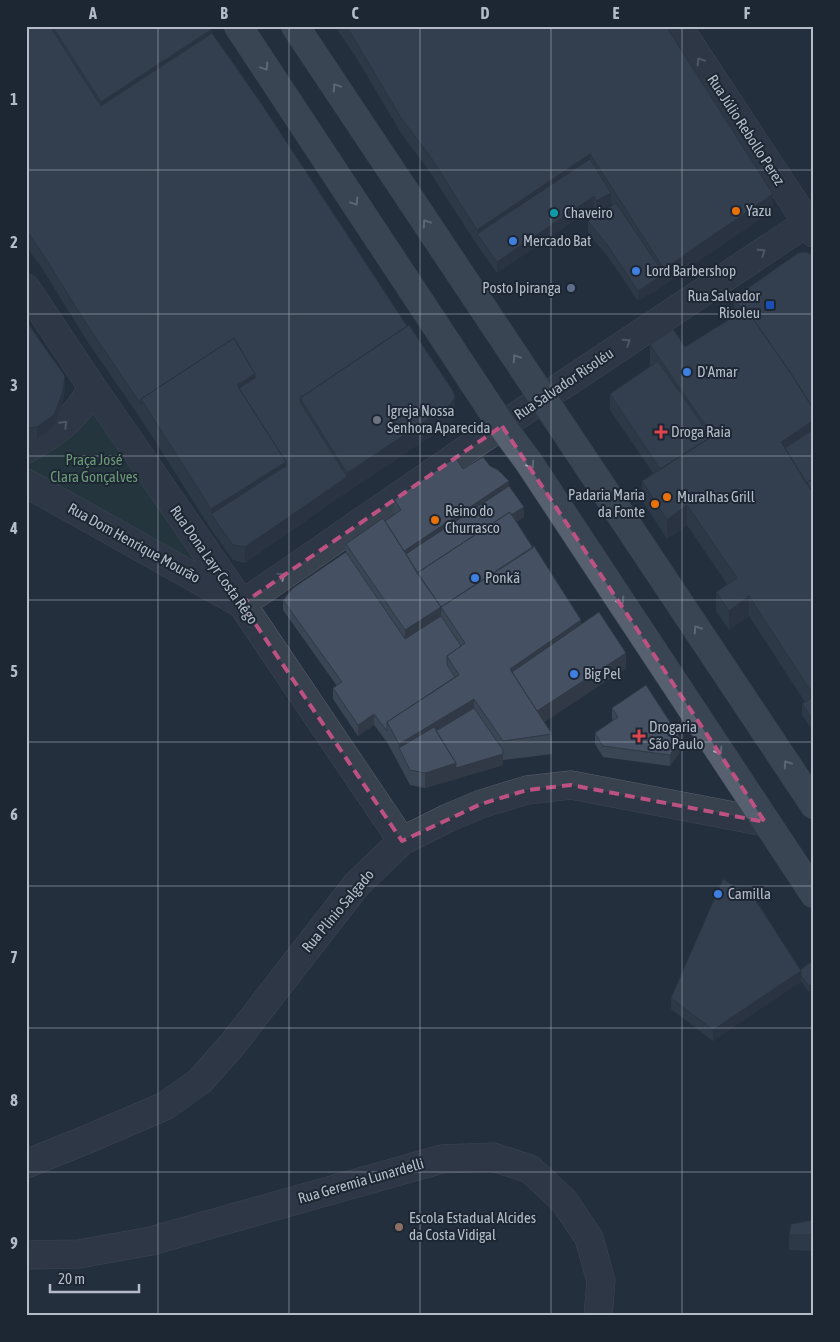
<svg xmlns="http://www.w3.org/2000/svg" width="840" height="1342" font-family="'Asap Condensed',sans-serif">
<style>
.green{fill:#263c3f}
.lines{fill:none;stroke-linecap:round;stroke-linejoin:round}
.minor-casing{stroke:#565f6c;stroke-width:29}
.major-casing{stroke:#414a57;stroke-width:29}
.minor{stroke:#38414e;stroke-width:28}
.major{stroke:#56606e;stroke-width:28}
.wall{fill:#3b4654}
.shaded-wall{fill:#303945}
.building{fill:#455162;stroke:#303945}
.oneway{stroke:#7c8592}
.oneway2{stroke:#a1aab7}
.marked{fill:none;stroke:#bd5182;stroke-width:4;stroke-dasharray:10 6;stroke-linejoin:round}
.grid{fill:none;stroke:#b4bcc9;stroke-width:1;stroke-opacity:0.55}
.food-dot{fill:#e8710a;stroke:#1d2633;stroke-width:2}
.culture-dot{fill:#0f9aa8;stroke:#1d2633;stroke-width:2}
.shop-dot{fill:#3f7fe0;stroke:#1d2633;stroke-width:2}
.service-dot{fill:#5c6f8a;stroke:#1d2633;stroke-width:2}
.transit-dot{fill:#1a4fb4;stroke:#1d2633;stroke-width:2}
.worship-dot{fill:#6b7280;stroke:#1d2633;stroke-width:2}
.health-dot{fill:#e0444e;stroke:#1d2633;stroke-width:2}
.education-dot{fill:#8d6e63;stroke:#1d2633;stroke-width:2}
.labels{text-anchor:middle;stroke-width:4;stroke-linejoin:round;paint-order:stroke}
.street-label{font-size:15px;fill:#b4bcc9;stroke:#1d2633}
.poi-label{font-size:15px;fill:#b4bcc9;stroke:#1d2633;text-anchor:start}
.park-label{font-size:15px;fill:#6b9a76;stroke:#1d2633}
.neatline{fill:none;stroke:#b4bcc9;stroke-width:2}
.grid-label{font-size:16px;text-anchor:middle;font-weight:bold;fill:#b4bcc9}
</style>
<rect width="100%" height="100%" fill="#242f3e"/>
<!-- green -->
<path class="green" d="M94,399L220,589L26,474V460L65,443L82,422Z"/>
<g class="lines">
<!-- minor casing -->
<g class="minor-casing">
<path id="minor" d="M678,26L814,233
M26,288L92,387L242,604L402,841
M26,449C55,434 77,418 92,387
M26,483L242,604L473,445L814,218
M26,1164L88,1139L165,1106L200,1081L232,1045L357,884L402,841L448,818L481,804L527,790L571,785L765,822
M26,1255L79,1254L151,1241L442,1159L493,1157L530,1169L564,1201L589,1238L601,1281L598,1316"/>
</g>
<!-- major casing -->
<g class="major-casing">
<path id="major" d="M238,26L502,426L528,461L814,894
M295,26L814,805"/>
</g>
<!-- minor -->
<use href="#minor" class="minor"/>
<!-- major -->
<use href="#major" class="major"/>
</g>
<!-- wall -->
<path class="wall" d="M26,26L212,33L455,416L452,422L448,425L347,492L245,563L233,560L211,529L141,419L89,344L42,268L26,246Z
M335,26H666L773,210L664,285L638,301L608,257L588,232V221L613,205L611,203V204L596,212L594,207L497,273L477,245L430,172L401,133L356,57Z
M814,257V732L802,715V704L805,702L749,616L729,630L716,611V592L727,584L687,525L667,539L642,500V481L653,473L610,410V394L651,366L650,365V345L685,347L738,314L734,308V298Z
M26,320L65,386L63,402L54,426L37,438L26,439Z
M490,466L509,486L524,517L516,522L581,624L626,668L544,722L552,734V754L503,760V765L425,788L410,785L387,742L374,725L358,736L333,699V688L337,686L283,610V600L346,552V544L394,515V499L463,469Z
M612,708L681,750L670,766L603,757L595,744V733L613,720L612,719Z
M814,960V988L809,992L801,981L713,1041L671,1009V998L800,970Z
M814,1220V1251L789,1250V1235Z"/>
<!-- shaded-wall -->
<path class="shaded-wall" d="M212,29V48L101,122V102Z
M590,154V170L477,234V230Z
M611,193V204L596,212V201Z
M773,194V210L664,285L638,301V291L664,274V269Z
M594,196V207L497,273V262Z
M255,374V393L244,400L237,385Z
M65,376L63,402L54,426L37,438V427Z
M455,397V416L452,422L448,425L347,492L245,563V547L347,477V473Z
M814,420V440L786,458L781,442Z
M286,462V481L211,514V509Z
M509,481V496L407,564L403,551Z
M687,505V525L667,539V520Z
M524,507V517L423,585L418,577Z
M749,596V616L729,630V611Z
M441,607V627L405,650V630Z
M581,620V640L517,684L510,669Z
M626,653V668L535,728V712Z
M814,687V707L810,709V690Z
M474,699V719L399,748V744Z
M374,714V725L358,736V725Z
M681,739V750L670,766V755Z
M503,750V765L456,779V768Z
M456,763V779L425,788V773Z
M801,971V982L713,1041V1030Z
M814,982V988L809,992V986Z"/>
<!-- building -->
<path class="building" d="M26,26H54L53,27V31L101,106L212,33L263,106L407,326L300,398V402L347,477L245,547L233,545L211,514L286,466V462L239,388L255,378V374L234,338L141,399V404L89,328L42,253L26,230Z
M54,26H210L212,29L101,102L53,27Z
M346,26H666L773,194L664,269L590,154L477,230L430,156L401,118L356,42Z
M590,159L611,193L596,201L594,196L497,262L477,234Z
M616,203L664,274L638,291L608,246L588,221Z
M806,252L811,254L814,257V410L790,372L746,309L743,311L734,298L798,253Z
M746,309L790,372L814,410V420L781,442L814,494V687L810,690L749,596L729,611L716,592L737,578L687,505L667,520L642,481L713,436L650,345L673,329L685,347Z
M26,320L40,341L65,376L63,391L54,415L37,427L26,428Z
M409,325L453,391L455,397L452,402L448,406L347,473L300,398Z
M234,338L255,374L237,385L286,462L211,509L141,399Z
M658,361L711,437L660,469L610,394Z
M814,429V478L806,483L785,448Z
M455,457L463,469L483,457L490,466L498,470L509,481L404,551L385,521L401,510L394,499Z
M814,478V494L806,483Z
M509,486L524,507L511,515L510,512L417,573L406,554Z
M510,512L533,548L441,607V611V607L417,573Z
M383,518L416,570L441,607L405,630L346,544Z
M534,546L581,620L510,669L552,734L503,741L474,699L399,744L387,722L459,675L447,656L465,643L441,607Z
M346,552L405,639L441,616L461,646L447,656V665L455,677L387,722V731L374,714L358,725L333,688L342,682L283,600L293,588Z
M599,612L626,653L537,711L512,672Z
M646,685L681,739L670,755L603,746L595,733L618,717L612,708Z
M814,696V721L802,704Z
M474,708L503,750V754L456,768V763L436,731Z
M434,727L456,763L425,773L410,770L399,748Z
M723,879L755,899L801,971L713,1030L671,998Z
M814,960V982L809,986L801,976V971L800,970Z
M814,1220V1235H789L791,1224Z"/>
<!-- one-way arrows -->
<defs><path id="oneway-chevron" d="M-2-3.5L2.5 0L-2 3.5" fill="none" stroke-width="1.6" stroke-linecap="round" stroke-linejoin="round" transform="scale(1.25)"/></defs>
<g class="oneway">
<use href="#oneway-chevron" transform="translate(700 61) rotate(-123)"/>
<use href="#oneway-chevron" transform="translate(762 252) rotate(-34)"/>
<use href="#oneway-chevron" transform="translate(627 342) rotate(-34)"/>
<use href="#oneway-chevron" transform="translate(64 424) rotate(-45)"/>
<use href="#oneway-chevron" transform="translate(282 576) rotate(-34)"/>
</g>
<g class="oneway2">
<use href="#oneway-chevron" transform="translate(265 67) rotate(56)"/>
<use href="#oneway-chevron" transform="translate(336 87) rotate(-124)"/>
<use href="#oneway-chevron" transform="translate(355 202) rotate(56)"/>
<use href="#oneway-chevron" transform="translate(426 223) rotate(-124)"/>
<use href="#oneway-chevron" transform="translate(516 358) rotate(-124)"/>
<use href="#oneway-chevron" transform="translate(531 465) rotate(56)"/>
<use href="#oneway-chevron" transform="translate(621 601) rotate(57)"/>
<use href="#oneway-chevron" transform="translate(697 629) rotate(-124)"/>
<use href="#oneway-chevron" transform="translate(719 751) rotate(57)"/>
<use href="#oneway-chevron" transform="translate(787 764) rotate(-124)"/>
</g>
<!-- marked area -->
<path d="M0 0H840V1342H0ZM502,426L765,822L571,785L527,790L481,804L402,841L242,604Z" fill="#242f3e" fill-opacity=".55" fill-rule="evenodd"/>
<path class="marked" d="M502,426L765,822L571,785L527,790L481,804L402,841L242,604Z"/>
<!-- grid -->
<path class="grid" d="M158,26V1316M289,26V1316M420,26V1316M551,26V1316M682,26V1316M26,170H814M26,314H814M26,456H814M26,600H814M26,742H814M26,886H814M26,1028H814M26,1172H814"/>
<!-- markers -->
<g class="food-dot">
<circle cx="736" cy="211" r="5"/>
<circle cx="667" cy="497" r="5"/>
<circle cx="655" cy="504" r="5"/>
<circle cx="435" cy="520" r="5"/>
</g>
<circle class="culture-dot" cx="554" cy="213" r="5"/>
<g class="shop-dot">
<circle cx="513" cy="241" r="5"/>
<circle cx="636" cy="271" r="5"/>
<circle cx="687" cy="372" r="5"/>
<circle cx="475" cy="578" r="5"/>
<circle cx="574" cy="674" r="5"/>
<circle cx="718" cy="894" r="5"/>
</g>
<circle class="service-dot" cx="571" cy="288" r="5"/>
<rect class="transit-dot" x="765" y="300" width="10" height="10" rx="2.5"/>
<circle class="worship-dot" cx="377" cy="420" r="5"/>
<g class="health-dot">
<path d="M658.5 424.5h5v5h5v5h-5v5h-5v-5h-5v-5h5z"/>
<path d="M636.5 728.5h5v5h5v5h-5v5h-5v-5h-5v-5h5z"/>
</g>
<circle class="education-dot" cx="399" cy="1227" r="5"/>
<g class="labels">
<!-- street labels -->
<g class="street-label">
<text transform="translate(746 130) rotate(57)" y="5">Rua Júlio Rebollo Perez</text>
<text transform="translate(564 384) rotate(-34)" y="5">Rua Salvador Risoléu</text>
<text transform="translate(134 543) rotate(29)" y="5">Rua Dom Henrique Mourão</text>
<text transform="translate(214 565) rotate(55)" y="5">Rua Dona Layr Costa Rêgo</text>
<text transform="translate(338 911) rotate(-50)" y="5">Rua Plínio Salgado</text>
<text transform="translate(361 1181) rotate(-16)" y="5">Rua Geremia Lunardelli</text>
</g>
<!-- poi labels -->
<g class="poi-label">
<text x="746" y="216">Yazu</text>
<text x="564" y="218">Chaveiro</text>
<text x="523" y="246">Mercado Bat</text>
<text x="646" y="276">Lord Barbershop</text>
<text x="561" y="293" text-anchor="end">Posto Ipiranga</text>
<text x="760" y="301" text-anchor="end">Rua Salvador<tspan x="760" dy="17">Risoleu</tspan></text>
<text x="697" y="377">D'Amar</text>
<text x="387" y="416">Igreja Nossa<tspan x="387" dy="17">Senhora Aparecida</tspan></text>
<text x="671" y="437">Droga Raia</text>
<text x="645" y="500" text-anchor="end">Padaria Maria<tspan x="645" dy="17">da Fonte</tspan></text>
<text x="677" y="502">Muralhas Grill</text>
<text x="445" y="516">Reino do<tspan x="445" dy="17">Churrasco</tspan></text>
<text x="485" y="583">Ponkã</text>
<text x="584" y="679">Big Pel</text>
<text x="649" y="732">Drogaria<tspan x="649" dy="17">São Paulo</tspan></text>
<text x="728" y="899">Camilla</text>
<text x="409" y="1223">Escola Estadual Alcides<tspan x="409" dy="17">da Costa Vidigal</tspan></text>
</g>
<!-- park labels -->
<g class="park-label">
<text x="94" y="465">Praça José<tspan x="94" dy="17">Clara Gonçalves</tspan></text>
</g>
</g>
<!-- border -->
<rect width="840" height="1342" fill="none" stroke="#1d2633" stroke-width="55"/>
<!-- scale -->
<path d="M50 1284v8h89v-8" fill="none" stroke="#b4bcc9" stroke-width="2.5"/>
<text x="58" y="1284" font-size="15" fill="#b4bcc9" stroke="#1d2633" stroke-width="4" paint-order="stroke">20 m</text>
<rect x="28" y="28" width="784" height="1286" class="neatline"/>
<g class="grid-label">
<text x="93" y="19">A</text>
<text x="224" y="19">B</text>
<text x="355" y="19">C</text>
<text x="485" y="19">D</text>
<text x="616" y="19">E</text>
<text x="747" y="19">F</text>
<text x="14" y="105">1</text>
<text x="14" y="248">2</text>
<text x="14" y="391">3</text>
<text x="14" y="534">4</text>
<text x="14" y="677">5</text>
<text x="14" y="820">6</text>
<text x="14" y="963">7</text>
<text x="14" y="1106">8</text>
<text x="14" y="1249">9</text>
</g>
</svg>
